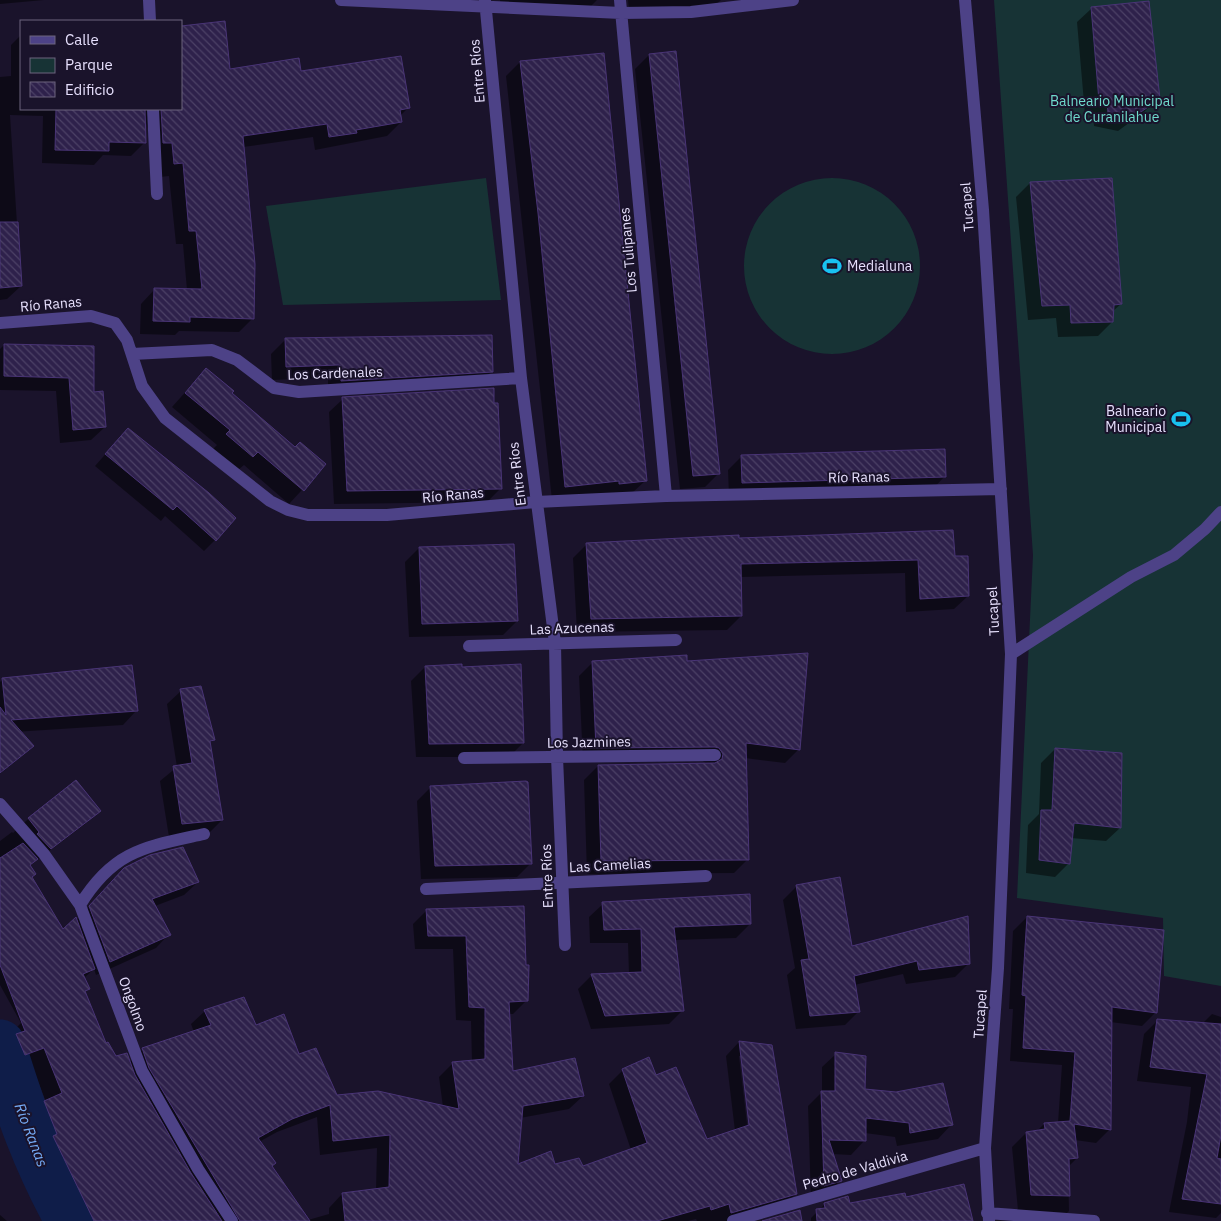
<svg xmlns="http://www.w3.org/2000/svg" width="1221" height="1221" font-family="'IBM Plex Sans',sans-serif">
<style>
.green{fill:#173335}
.shadow{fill:#0007;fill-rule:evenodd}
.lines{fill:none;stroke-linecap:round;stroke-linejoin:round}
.river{stroke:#0f1d49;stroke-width:51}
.building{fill:url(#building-back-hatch);stroke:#493476}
.minor{stroke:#4d4287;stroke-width:12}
.labels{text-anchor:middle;stroke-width:4;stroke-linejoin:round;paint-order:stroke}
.street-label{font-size:14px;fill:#e7e0fd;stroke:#1a132b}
.park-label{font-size:14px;fill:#6fdacc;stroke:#1a132b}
.poi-label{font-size:14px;fill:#e7e0fd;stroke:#1a132b;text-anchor:start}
.water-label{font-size:15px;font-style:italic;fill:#75abf6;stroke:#1a132b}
</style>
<defs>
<pattern id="building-back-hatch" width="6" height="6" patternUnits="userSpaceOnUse" patternTransform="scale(1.25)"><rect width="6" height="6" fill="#2e214b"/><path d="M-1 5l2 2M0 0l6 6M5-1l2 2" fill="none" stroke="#4c4166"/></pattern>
</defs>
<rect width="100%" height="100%" fill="#1a132b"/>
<!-- green -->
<path class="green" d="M994,0H1221V986L1164,976L1163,918L1017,898L1033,555Z
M744 266a88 88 0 1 1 176 0a88 88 0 1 1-176 0Z
M486,178L501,300L283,305L266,206Z"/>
<!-- shadow -->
<path class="shadow" d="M0,0H44L0,4Z
M500,0H597L584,13L501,11Z
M628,0H721L709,11L630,18Z
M1091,9L1158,98L1144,112L1118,131L1094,126L1093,115L1085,114L1077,22Z
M21,35V109H181L228,71L300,72L408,108L400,116L401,122L387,136L315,150L313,137L243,147L253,318L239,332L179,331L175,335L140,334L141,304L154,290H187L183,244H176L169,176L160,177L144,114L145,142L131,156L103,155L94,165L42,163L43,116L10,115L21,286L7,299L0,300V77L11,76V45Z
M675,53L719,473L705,487L680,489L635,69L649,55Z
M520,62L645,481L631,494L552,500L506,76Z
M1030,183L1121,304L1112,312V322L1098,336L1058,337L1056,318L1028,320L1016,197Z
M285,340L492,371L478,385L328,394V380L324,378L272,380L271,354Z
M4,345L93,347V393L105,427L91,440L60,443L56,391L0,390V349Z
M206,369L230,393L295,449L325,465L289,504L244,465L238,470L213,449L217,445L172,407Z
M343,399L501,488L487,502L334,504L329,412Z
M117,441L215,540L204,551L165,516L161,521L95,466Z
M742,456L944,477L931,491L729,496L728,470Z
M738,539L954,557L968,596L954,609L906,612L905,573L740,577L741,616L727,630L577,632L573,558L587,544Z
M419,548L517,621L503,635L409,637L405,562Z
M593,662L799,749L785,763L745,758L748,859L734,873L587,874L584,780L598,766L707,764L701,760L583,762L579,676Z
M425,667L461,669L523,743L509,757H416L411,681Z
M3,679L136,711L123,725L14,732L29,748L0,774V682Z
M181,691L213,740L209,744L222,820L208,834L169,837L160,781L177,767L167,704Z
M1055,749L1120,828L1106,841L1071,838L1069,863L1055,877L1026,873L1028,825L1039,814L1041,763Z
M76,782L99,810L85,824L29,866L31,877L63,931L76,921L110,884L198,882L184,895L155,906L169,934L156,948L96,975L94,969L84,978L88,989L84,993L105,1044L115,1058L129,1063L143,1049L194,1032L191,1024L205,1011L256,1026L298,1056L336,1097L443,1107L439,1077L453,1063L472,1062L471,1021L456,1020L453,949H415L413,924L427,910L523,907L527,1000L513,1014H509L512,1072L583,1096L569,1109L520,1118L516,1166L582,1168L631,1150L609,1084L623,1070L655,1077L706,1140L735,1131L726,1056L739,1042L796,1194L782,1207L735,1221H697L696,1219L688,1221H74L40,1150L43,1147L31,1116L46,1102L30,1061L11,1068L3,1049L10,1042L8,1036L21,1023L0,985V841L12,832L13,833L26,821ZM739,1056H742L751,1131L748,1132ZM317,1117L320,1155L377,1148L376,1190L342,1194L329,1208V1214L308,1220L271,1166L259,1142L277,1132Z
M431,787L531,863L517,877L421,879L417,801Z
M797,886L851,947L969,963L955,977L906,984L903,974L854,985L859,1011L845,1025L796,1029L787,975L795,968L783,900Z
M603,904L750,924L736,938L674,940L683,1010L669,1024L591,1029L578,989L592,975L629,974L628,943H590L589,917Z
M1027,917L1156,1012L1142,1026L1110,1022V1129L1096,1143L1075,1140L1077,1158L1068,1167L1069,1211L1058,1221H1019L1012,1147L1026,1133L1036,1132L1044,1124L1058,1123L1062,1065L1010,1061L1013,1009H1009L1013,931Z
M1212,1014L1221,1017V1213L1216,1218L1169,1212L1187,1122L1191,1087L1137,1081L1144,1034L1158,1020L1202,1024Z
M836,1054L864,1090L951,1125L938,1139L897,1146L895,1137L865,1133L864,1141L851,1155L832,1154L841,1180L827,1194L811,1199L808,1106L822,1092V1067Z
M905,1199L972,1221H811V1218L825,1204L849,1205Z
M0,1215L7,1221H0Z"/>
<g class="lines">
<!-- river -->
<path class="river" d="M0,1045C20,1110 38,1162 71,1221"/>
</g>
<!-- building -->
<path class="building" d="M1149,1L1160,99L1132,118L1108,113L1107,101H1099L1091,7Z
M225,21L230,69L299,58L301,71L401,56L410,108L400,110L402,122L356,130L357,133L329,137L327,124L243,136L255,264L254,319L190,317V322L153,321L154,288L202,289L196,231H189L183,163L174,164L172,143H163L161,109H181V26Z
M676,51L720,474L693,476L649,54Z
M604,53L647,481L619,484V481L565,487L538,213L520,61Z
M56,109H145L146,143L109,142V151L55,150Z
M1112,178L1122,304L1114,305L1113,322L1071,323L1070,305L1042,306L1030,182Z
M0,222H18L22,286L0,288Z
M492,335L493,372L341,381V366L338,365L286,367L285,338Z
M4,344L94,346V392L103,391L106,427L73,430L69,378L4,376Z
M206,368L234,391L232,393L295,447L300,442L326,464L304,491L258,452L253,457L226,434L230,430L185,393Z
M494,388V403H498L502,489L347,491L342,397Z
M128,428L209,493L236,518L216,541L177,506L173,510L105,454Z
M945,449L946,477L742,483L741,455Z
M953,530L955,556H968L969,596L920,599L918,560L741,564L742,616L591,619L586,543L739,535V538Z
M514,544L518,621L422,624L419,547Z
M808,653L800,750L746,743L749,860L601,861L598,765L715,763L722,759L723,754L719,748L715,747L596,748L592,661L687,655V661Z
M462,664V667L521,664L524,743L429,744L425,666Z
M132,665L138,711L11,720L34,746L0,773V707L6,715L2,678Z
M201,686L215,740L210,741L223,820L182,824L173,766L192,763L180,689Z
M1055,748L1122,753L1121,828L1074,823L1070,864L1039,860L1041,810H1052Z
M76,780L101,811L51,849L37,834L39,832L28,818Z
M526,781L528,782L532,864L435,866L430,786Z
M23,843L38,859L30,865L36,874L32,877L63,929L76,917L95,969L83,974L90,989L85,991L106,1043L108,1042L116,1056L127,1053L135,1075L191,1173L222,1221H94L53,1136L57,1134L44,1101L62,1093L44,1048L25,1055L16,1034L25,1031L0,965V858Z
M183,847L199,882L152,899L171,935L110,962L89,906L124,868L150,855Z
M840,877L852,946L968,916L970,964L919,970L917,961L854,976L860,1012L810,1016L801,960L809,959L796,885Z
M750,894L751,924L674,927L684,1011L605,1016L591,974L642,972L641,929L604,930L602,902Z
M524,906L526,965H529L528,1001L509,1002L513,1071L575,1058L584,1096L523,1106L518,1164L551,1151L555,1164L579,1158L583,1166L647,1143L622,1069L649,1057L656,1075L676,1067L707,1139L749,1125L739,1041L772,1045L797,1194L731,1213L729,1204L711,1210L710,1206L657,1221H345L342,1193L389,1187L390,1135L333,1141L330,1105L292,1119L258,1138L276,1163L272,1166L310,1221H240L149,1068L142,1048L211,1025L204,1010L244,997L256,1025L284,1014L299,1054L316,1048L337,1095L378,1091L459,1109L452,1062L485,1059V1008L469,1007L466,936H428L426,909Z
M1027,916L1164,930L1157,1013L1112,1007L1111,1130L1074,1124L1078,1158L1069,1159L1070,1196L1031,1195L1026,1132L1045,1129L1044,1123L1070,1121L1075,1052L1023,1048L1026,996L1022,995Z
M1157,1019L1221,1024V1135L1217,1158L1221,1159V1204L1182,1199L1207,1074L1150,1067Z
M835,1052L866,1056L865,1089L896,1092L943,1083L953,1125L910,1133L909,1123L866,1118V1141L829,1140L842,1181L824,1186L821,1091H835Z
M964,1184L973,1221H817L816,1209L825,1208L824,1203L848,1196L850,1203L905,1193L906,1197Z
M800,1210L802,1221H762Z"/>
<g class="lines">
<!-- minor -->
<path class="minor" d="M149,0L150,21
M341,0L621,13L691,12L793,0
M485,0L521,378L555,643L557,757L565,945
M620,0L666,496
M965,0L983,210L1011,654L998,968L985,1148L989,1221
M153,109L157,194
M0,323L91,316L115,323L127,340L142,386L165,418L270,501L288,510L308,515H387L536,502L666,496L1001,489
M132,354L212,350L237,360L274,388L299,392L521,378
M469,646L676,640
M1011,654L1131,577L1174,555L1205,529L1221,512
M464,758L715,755
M0,804L44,854L80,905L142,1071L198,1169L232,1221
M426,889L706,876
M80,905C114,850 145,847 204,834
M987,1213L1094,1221
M733,1221L985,1148"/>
</g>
<!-- icons -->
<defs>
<g id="stadium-bare" transform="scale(1.5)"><path d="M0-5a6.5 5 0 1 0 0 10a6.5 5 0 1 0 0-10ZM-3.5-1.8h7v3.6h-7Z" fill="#19c1f0" stroke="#1a132b" stroke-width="2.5" paint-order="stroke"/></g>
</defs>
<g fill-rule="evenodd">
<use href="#stadium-bare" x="832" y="266"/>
<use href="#stadium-bare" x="1181" y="419"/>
</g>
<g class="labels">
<!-- street labels -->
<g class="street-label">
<text transform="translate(477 71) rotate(-95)" y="5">Entre Ríos</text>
<text transform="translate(967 207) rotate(-94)" y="5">Tucapel</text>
<text transform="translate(628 250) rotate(-95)" y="5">Los Tulipanes</text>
<text transform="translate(51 304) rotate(-5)" y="5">Río Ranas</text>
<text transform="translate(335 373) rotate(-2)" y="5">Los Cardenales</text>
<text transform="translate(517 474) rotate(-97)" y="5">Entre Ríos</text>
<text transform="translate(859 477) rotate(-1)" y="5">Río Ranas</text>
<text transform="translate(453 495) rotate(-5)" y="5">Río Ranas</text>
<text transform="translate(993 611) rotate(-93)" y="5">Tucapel</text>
<text transform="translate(572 628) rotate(-2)" y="5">Las Azucenas</text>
<text transform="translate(589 742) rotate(-1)" y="5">Los Jazmines</text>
<text transform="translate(610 865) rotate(-3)" y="5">Las Camelias</text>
<text transform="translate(547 876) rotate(-92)" y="5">Entre Ríos</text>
<text transform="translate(133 1004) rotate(70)" y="5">Ongolmo</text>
<text transform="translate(980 1014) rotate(-86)" y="5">Tucapel</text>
<text transform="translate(855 1170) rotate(-16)" y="5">Pedro de Valdivia</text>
</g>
<!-- park labels -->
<g class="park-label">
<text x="1112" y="106">Balneario Municipal<tspan x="1112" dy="16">de Curanilahue</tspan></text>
</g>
<!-- poi labels -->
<g class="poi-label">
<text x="847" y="271">Medialuna</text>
<text x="1166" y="416" text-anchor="end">Balneario<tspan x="1166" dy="16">Municipal</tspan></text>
</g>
<!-- water labels -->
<g class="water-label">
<text transform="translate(31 1135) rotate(69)" y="5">Río Ranas</text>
</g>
</g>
<!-- legend -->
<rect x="20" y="20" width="162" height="90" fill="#1a132b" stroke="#6c657f"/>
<rect x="30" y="36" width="25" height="8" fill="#4d4287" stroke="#6c657f"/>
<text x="65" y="45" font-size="15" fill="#e7e0fd">Calle</text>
<rect x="30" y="58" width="25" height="15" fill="#173335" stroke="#6c657f"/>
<text x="65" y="70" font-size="15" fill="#e7e0fd">Parque</text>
<rect x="30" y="82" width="25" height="15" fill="url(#building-back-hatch)" stroke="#6c657f"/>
<text x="65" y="95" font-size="15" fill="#e7e0fd">Edificio</text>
</svg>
